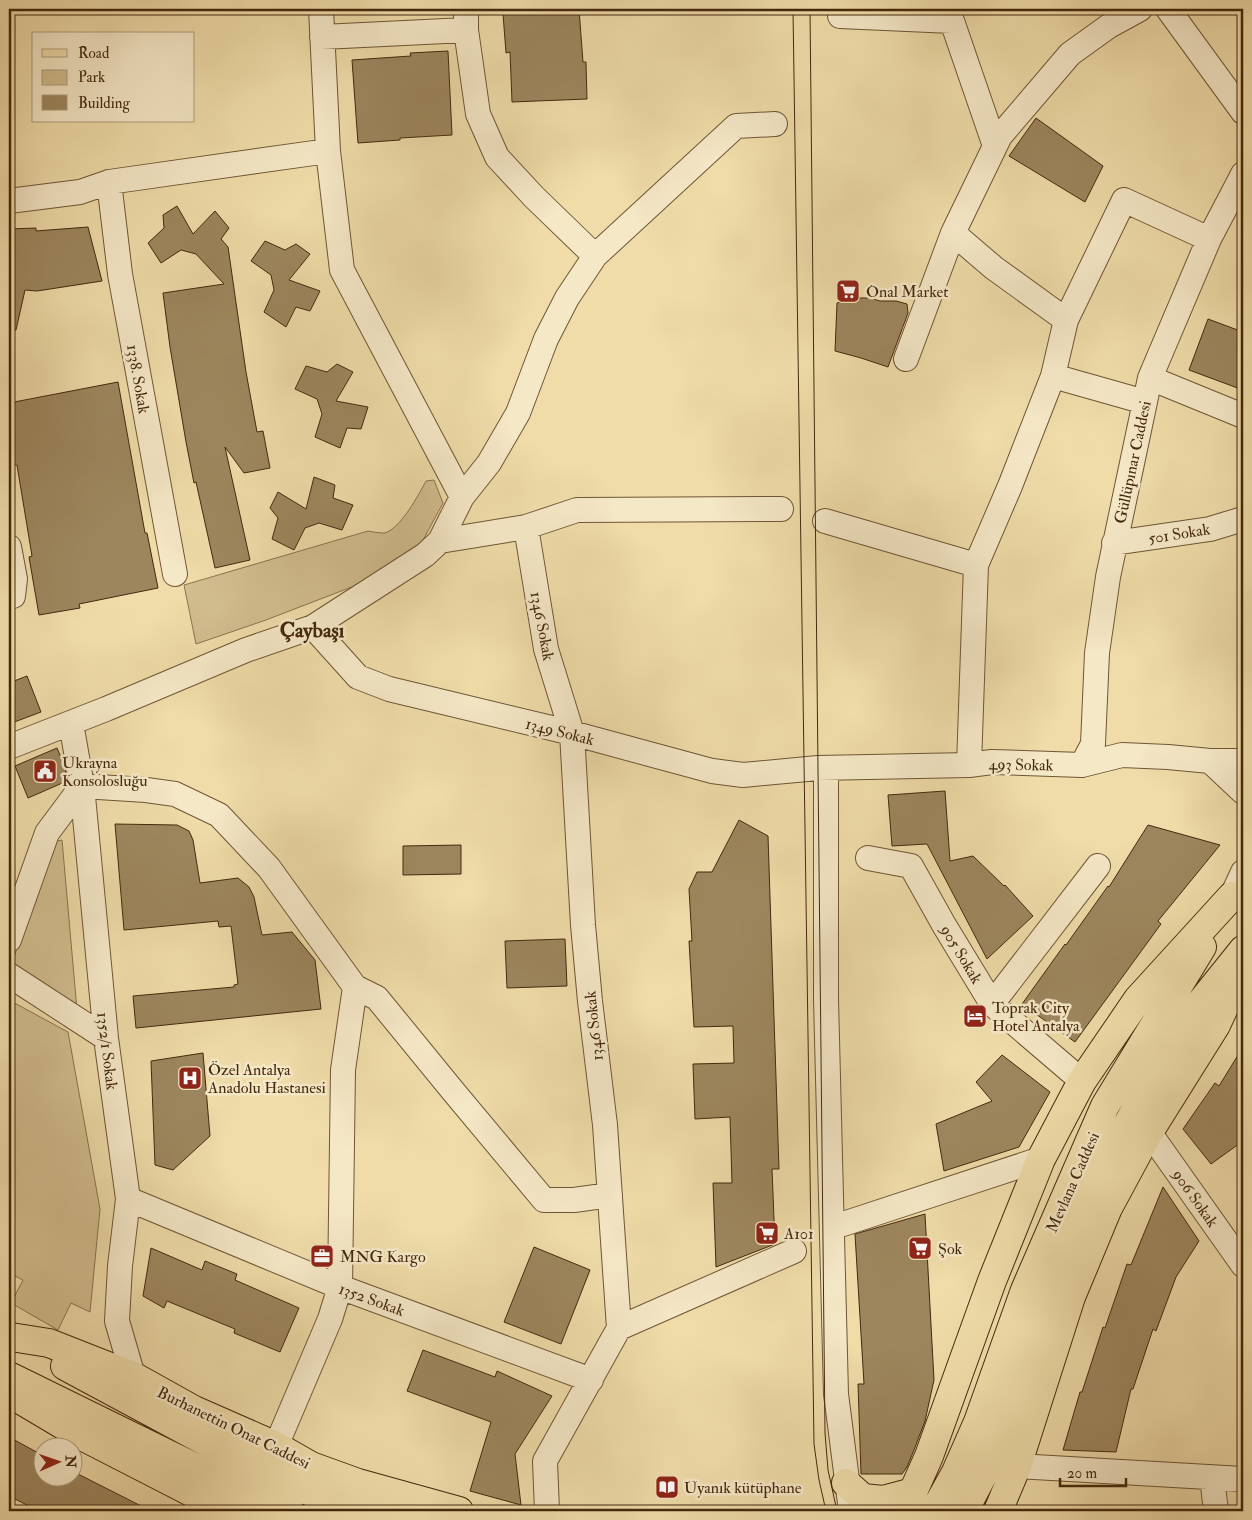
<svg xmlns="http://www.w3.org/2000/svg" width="1252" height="1520" font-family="'IM FELL Double Pica',serif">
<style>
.green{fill:#d2bd8e;stroke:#8b724e}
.building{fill:#9d865e;stroke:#44280d}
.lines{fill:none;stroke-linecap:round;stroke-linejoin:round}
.minor-casing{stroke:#6f5534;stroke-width:26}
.major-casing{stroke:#44280d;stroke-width:30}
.minor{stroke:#f5e8c7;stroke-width:24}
.major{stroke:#efdca9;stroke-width:28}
.tram{stroke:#44280d;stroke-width:1}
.labels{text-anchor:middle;stroke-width:5;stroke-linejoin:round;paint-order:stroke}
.poi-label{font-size:16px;fill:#44280d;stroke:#f5e8c7;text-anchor:start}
.street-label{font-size:16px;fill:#44280d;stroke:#f5e8c7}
.district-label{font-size:21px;font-weight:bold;fill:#44280d;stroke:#f5e8c7}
</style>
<rect width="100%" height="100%" fill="#efdca9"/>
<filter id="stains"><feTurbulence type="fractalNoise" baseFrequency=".004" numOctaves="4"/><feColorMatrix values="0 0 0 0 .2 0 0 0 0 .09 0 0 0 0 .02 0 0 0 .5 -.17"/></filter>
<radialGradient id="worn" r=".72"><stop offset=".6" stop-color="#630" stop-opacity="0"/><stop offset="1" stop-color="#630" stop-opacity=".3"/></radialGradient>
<!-- green -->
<path class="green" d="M434,480L443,503L422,542L362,583L266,620L196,644L184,585L368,531C373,532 379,533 384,533C400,530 419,494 426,481Z
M62,840L77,1010L11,966L53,842Z
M9,1000L68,1032L100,1209L90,1312L71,1303L58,1330L11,1303L23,1280L9,1273Z"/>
<!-- building -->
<path class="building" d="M569,9H579L583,62H586L587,99L512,102L510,52L506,53L503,14Z
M448,51L452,135L400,138V140L358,143L352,60L411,56L410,53Z
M1036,118L1103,166L1085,202L1009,156Z
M177,206L193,234L215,211L229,228L221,239L228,247L246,372L257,432L263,431L270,468L244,473L225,447L250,560L215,568L196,482L194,483L186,442L170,347L163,293L224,284L196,254L181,250L161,263L148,243L164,228L163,215Z
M88,227L102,281L37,291L25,290L16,330L9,329V229L36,228V231Z
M265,241L285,250L296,244L310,254L289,280L320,291L310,311L296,307L286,327L264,312L274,290L271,275L251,261Z
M855,298H869L880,301H896L907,304L908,313L888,367L861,358L835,351L837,303Z
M1208,319L1243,332V390L1189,370Z
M337,364L353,372L336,401L368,407L361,429L347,428L340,448L315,437L322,414L317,399L295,389L306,366L327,372Z
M118,382L145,533H147L158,588L79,604L80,608L39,615L29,557L32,556L17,465H14L9,438V403Z
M314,477L335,485L333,498L353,505L342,530L319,523L305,528L294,550L272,539L278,518L270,508L278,492L306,509Z
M27,676L41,712L9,724V683Z
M57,748L65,767L67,781L28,798L15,766Z
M945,791L950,861L973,856L1004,886L1005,885L1033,916L987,959L927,844L892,846L888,795Z
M739,820L768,836L779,1169H772L775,1244L716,1267L713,1183H732L730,1117L695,1119L693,1064L734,1063L733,1026L694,1027L689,941H692L689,889L697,872H712Z
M115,824L177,825L189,831L193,840L200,883L238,878L249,887L254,897L262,935L292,932L315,960L321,1009L136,1028L133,996L234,987V985L238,984L231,926L219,927L218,921L124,930Z
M1148,825L1220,845L1158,921L1161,924L1075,1042L1022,1004L1065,944L1066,945L1108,886L1109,887Z
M461,845V874L403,875V846Z
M565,939L567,986L507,988L505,941Z
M1243,1047V1141L1211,1164L1183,1129L1215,1083L1219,1086Z
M203,1053L210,1136L173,1170L155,1165L151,1061Z
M1002,1055L1050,1092L1019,1147L944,1171L936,1124L992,1101L976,1082Z
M1163,1187L1199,1241L1176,1277L1156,1331L1153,1329L1133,1389H1131L1116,1452L1063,1450L1080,1392H1082L1103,1327L1105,1328L1127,1264L1131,1265Z
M925,1214L934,1380L925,1421L914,1450L907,1467L902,1474H861L858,1384H864L855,1234Z
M534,1247L590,1270L561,1344L504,1322Z
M151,1248L202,1270L205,1261L237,1274L235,1280L299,1308L280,1352L234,1333L235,1329L167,1301L164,1308L143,1296Z
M423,1350L495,1377L497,1371L552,1396L515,1454L521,1505L470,1491L491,1422L407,1391Z
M9,1437L42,1455V1478H72V1470L75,1471L74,1472L151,1511H39L9,1496Z"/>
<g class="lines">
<!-- minor casing -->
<g class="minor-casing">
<path id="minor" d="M321,9L328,151L342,270L462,497
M466,9V30L478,114L497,157L534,197L595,256
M841,9L840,16L952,21L995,146
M1168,9L1243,112
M322,37L466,30
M109,182L120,274L175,574
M9,201L80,192L109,182L328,151
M1066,320L1124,200L1209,239
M906,359L953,233
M1053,376L1145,402
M1150,378L1243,416
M825,521L976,565
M526,527L546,649L572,733L583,925L590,1001L605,1125L619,1328L545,1461L547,1511
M440,541L526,527L577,510L781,509
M1114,543L1210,529L1243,519
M9,547L15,579L13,596L9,597
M313,627L358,677L389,689L572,733L712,771L743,775L818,768L969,765L992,762L1082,765L1122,755L1168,757L1210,761H1243
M71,723L82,786L106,1038L128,1199L120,1266L117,1321L133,1376
M9,747L106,709L246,650L313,627L425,555L440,541L462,497L489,463L518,413L546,339L567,298L595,256L736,126L775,124
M1210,761L1243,792
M969,765L976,565L1010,486L1053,376L1066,320L994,268L953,233L1000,136L1070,54L1109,26L1140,9
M1082,765L1093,744L1097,653L1108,577L1150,378L1209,239L1243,174
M826,768V999L836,1394L851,1511
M868,858L911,866L944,925L992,1004L1082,1081
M1232,896L1243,872
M9,940L47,833L82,786L146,790L175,794L219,815L269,868L355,987L377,998L453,1091L544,1200H574L610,1195
M9,975L106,1038
M992,1004L1098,866
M1149,1132L1243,1265
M128,1199L340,1287L591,1380
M843,1224L1041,1159
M619,1328L794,1251
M276,1446L330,1319L340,1287L343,1070L355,987
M1017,1466L1243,1479
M1212,1478L1216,1511"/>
</g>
<!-- major casing -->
<g class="major-casing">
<path id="major" d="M11,1337L49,1343L133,1376L194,1410L276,1446L311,1466L358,1483L459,1511
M65,1366L214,1446L271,1474L303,1489L336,1501L373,1511
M9,1376L237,1488L290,1511
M21,1400L80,1435L228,1511
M846,1483L863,1498L883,1500L913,1492L914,1500
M940,1501L956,1472L978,1422L1025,1290L1105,1106L1202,947
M900,1511L913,1492L929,1456L992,1281L1041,1159L1082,1081L1138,999L1232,896
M964,1511L987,1467L1084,1213L1125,1129L1155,1073L1198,1006L1243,950
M998,1511L1017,1466L1071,1297L1108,1208L1149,1132L1216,1025L1243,967"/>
</g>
<!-- minor -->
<use href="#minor" class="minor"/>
<!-- major -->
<use href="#major" class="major"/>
<!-- tram -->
<path class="tram" d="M793,9L814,1444L819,1480L826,1511
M810,9L825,1433L828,1470L837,1511"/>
</g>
<!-- icons -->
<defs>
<g id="supermarket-square" transform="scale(1.25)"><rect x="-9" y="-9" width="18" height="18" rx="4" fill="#8f2418" stroke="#f5e8c7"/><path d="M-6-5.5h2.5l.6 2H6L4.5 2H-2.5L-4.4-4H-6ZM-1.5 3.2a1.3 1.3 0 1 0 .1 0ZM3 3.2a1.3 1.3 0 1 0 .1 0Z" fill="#fff"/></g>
<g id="civic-square" transform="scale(1.25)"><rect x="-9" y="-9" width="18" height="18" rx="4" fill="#8f2418" stroke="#f5e8c7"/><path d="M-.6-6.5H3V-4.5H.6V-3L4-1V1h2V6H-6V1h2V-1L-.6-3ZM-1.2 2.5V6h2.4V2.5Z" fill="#fff"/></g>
<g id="hotel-square" transform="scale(1.25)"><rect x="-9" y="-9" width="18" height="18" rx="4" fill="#8f2418" stroke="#f5e8c7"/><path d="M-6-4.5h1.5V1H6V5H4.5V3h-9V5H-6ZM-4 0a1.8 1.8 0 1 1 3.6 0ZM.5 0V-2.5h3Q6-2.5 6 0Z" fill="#fff"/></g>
<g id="hospital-square" transform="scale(1.25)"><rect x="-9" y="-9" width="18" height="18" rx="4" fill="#8f2418" stroke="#f5e8c7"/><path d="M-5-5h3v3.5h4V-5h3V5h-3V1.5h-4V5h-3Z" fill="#fff"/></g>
<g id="office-square" transform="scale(1.25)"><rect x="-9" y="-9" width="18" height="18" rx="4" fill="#8f2418" stroke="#f5e8c7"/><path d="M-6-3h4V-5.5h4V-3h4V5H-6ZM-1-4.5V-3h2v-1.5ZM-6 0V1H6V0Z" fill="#fff"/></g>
<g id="library-square" transform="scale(1.25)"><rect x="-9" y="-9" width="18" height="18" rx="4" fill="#8f2418" stroke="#f5e8c7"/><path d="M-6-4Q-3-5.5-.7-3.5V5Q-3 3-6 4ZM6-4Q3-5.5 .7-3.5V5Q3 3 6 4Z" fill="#fff"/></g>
</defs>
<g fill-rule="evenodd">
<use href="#supermarket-square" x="848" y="291"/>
<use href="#civic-square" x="45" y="771"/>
<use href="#hotel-square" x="975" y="1016"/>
<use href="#hospital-square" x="190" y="1078"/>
<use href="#supermarket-square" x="767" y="1233"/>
<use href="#supermarket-square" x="920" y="1248"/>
<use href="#office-square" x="322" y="1256"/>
<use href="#library-square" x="667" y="1487"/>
</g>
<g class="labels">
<!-- poi labels -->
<g class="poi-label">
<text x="866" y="297">Onal Market</text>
<text x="62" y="768">Ukrayna<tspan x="62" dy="18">Konsolosluğu</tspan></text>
<text x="992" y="1013">Toprak City<tspan x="992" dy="18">Hotel Antalya</tspan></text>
<text x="208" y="1075">Özel Antalya<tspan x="208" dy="18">Anadolu Hastanesi</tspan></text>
<text x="784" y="1239">A101</text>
<text x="938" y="1254">Şok</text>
<text x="340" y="1262">MNG Kargo</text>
<text x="684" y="1493">Uyanık kütüphane</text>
</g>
<!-- street labels -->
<g class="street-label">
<text transform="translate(139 379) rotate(80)" y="6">1338. Sokak</text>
<text transform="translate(1132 462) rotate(-78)" y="6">Güllüpınar Caddesi</text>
<text transform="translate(1179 533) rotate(-9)" y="6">501 Sokak</text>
<text transform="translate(543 626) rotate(79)" y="6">1346 Sokak</text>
<text transform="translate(560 731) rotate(14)" y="6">1349 Sokak</text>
<text transform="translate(1021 764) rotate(1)" y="6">493 Sokak</text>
<text transform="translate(962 954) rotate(59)" y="6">905 Sokak</text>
<text transform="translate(593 1026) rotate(-96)" y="6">1346 Sokak</text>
<text transform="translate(108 1051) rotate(83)" y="6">1352/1 Sokak</text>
<text transform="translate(1072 1182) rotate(-66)" y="6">Mevlana Caddesi</text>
<text transform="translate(1196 1198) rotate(55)" y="6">906 Sokak</text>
<text transform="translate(372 1299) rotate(20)" y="6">1352 Sokak</text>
<text transform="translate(234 1427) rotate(26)" y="6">Burhanettin Onat Caddesi</text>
</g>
<!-- district labels -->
<g class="district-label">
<text x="312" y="637">Çaybaşı</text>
</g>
</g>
<!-- margin -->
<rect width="1252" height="1520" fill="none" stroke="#efdca9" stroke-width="30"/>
<rect x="10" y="10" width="1232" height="1500" fill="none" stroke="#44280d" stroke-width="2.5"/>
<rect x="15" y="15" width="1222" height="1490" fill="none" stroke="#44280d"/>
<!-- legend -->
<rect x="32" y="32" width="162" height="90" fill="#f5e8c7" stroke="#ae9b7d"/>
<rect x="42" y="49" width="25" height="8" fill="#efdca9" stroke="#ae9b7d"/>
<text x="78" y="58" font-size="15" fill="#44280d">Road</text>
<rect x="42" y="70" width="25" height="15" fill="#d2bd8e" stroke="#ae9b7d"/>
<text x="78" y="82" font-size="15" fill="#44280d">Park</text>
<rect x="42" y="95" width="25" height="15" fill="#9d865e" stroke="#ae9b7d"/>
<text x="78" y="108" font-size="15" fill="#44280d">Building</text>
<!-- north arrow -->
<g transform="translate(58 1462) rotate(88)"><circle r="24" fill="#f5e8c7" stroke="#ae9b7d"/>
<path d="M0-4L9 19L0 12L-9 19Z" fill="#8f2418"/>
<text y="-8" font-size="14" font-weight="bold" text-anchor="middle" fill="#44280d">N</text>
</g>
<!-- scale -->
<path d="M1060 1478v8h66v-8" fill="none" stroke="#44280d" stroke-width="2.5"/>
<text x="1067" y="1478" font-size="15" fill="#44280d" stroke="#f5e8c7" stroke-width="4" paint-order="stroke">20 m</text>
<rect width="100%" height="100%" filter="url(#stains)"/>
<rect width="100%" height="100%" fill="url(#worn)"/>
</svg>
